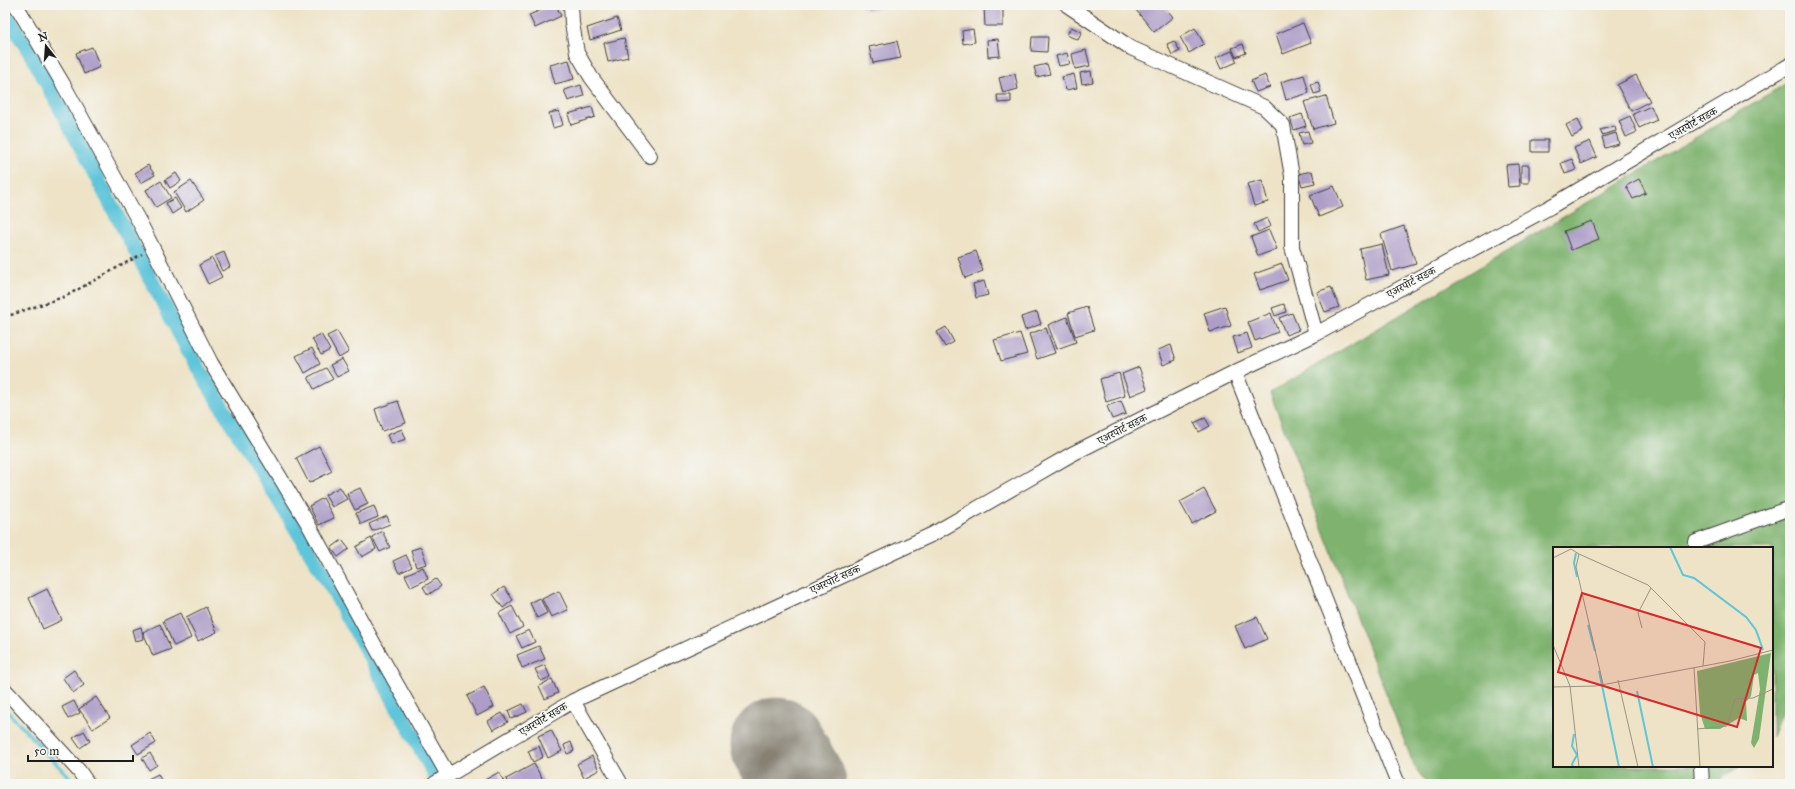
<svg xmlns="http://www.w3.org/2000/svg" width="1795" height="789" font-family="'IM FELL Great Primer','Noto Serif Devanagari',serif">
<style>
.forest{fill:#7eb26e;stroke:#4d6745}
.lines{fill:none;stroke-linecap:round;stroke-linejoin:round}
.stream{stroke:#5ec5da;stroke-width:4}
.canal{stroke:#5ec5da;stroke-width:15}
.runway{stroke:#858072;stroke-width:95}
.building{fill:#ad9dc8}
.minor-casing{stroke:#3c3a36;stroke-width:16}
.path{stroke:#3c3a36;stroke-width:2.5;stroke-dasharray:3 3;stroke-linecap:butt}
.minor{stroke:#fff;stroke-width:14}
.labels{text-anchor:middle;stroke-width:3.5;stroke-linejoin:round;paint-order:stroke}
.street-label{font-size:11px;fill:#1c1c1c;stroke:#f6f6f2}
.inset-river{fill:none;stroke:#5ec5da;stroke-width:2}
.inset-road{fill:none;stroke:#9a9383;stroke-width:1}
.view{fill:#d62828;fill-opacity:0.15;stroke:#d62828;stroke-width:2}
.inset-edge{fill:none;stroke:#1c1c1c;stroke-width:2}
</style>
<rect width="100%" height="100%" fill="#f6f6f2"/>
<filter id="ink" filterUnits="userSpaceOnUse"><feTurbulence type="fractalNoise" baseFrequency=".025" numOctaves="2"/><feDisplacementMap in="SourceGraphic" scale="8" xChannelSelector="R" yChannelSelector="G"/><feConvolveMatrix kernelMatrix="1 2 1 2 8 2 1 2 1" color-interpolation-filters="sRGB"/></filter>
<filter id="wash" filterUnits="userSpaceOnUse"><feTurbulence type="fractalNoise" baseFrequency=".012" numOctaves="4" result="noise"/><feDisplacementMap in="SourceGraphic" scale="16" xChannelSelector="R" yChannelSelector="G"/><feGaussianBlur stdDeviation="0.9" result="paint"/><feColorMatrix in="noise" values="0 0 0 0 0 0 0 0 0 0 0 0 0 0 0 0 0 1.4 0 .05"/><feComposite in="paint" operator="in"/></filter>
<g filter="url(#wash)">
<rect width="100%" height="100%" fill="#eee3c7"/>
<!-- forest -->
<path class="forest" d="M1790,81V706L1785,704L1772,737V548H1554V766H1740L1713,784H1427L1414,766L1270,393Z"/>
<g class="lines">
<!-- stream -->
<path class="stream" d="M5,709L76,784"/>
<!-- canal -->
<path class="canal" d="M5,13L34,59L194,361L332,588L440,784"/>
<!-- runway -->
<path class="runway" d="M777,745L799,784"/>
</g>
<g id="blocks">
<!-- building -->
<path class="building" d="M525,5H536V6L525,7Z
M553,5H556L561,16L535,28L529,15Z
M865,5H888L889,7L865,10Z
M1142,5H1163L1173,17L1154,32L1136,10Z
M984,7H1003V26H985Z
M617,18L621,30L590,40L587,28Z
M1303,23L1311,43L1283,54L1276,34Z
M1071,27L1082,32L1078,40L1067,35Z
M1195,28L1204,44L1189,53L1180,37Z
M973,29L975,42L963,44L962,31Z
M1032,37H1048L1047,52L1031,51Z
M624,38L628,57L608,62L604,43Z
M998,39L1000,56L988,57L987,40Z
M897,41L901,58L873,63L869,47Z
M1174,41L1180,51L1172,55L1167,44Z
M1243,44L1246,53L1236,57L1232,48Z
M92,47L100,67L84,74L76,53Z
M1086,50L1090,66L1075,69L1072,54Z
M1232,51L1237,62L1221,69L1216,58Z
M1067,53L1070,64L1059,66L1056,56Z
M569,60L574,79L555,84L550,65Z
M1047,64L1050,74L1037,77L1034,67Z
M1091,71L1093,82L1082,84L1080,73Z
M1015,74L1018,89L1003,93L999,78Z
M1074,74L1077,88L1066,90L1062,77Z
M1265,75L1270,87L1256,92L1251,81Z
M1304,75L1309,93L1286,100L1281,82Z
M1636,75L1650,101L1631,111L1617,85Z
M1318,82L1321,92L1314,94L1311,84Z
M581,85L584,96L568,101L564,90Z
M997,95H1011V102L998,103Z
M1326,96L1334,123L1313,129L1304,102Z
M1651,106L1657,120L1639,128L1633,114Z
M592,107L595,117L571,125L568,114Z
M559,111L563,125L553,128L549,113Z
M1302,114L1306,126L1294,130L1290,118Z
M1630,116L1637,132L1626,137L1619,121Z
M1578,119L1583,131L1572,137L1566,125Z
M1615,126L1616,131L1602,135L1600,130Z
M1308,131L1311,143L1302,145L1299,133Z
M1616,133L1619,144L1605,148L1602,137Z
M1532,140H1548V152H1532Z
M1590,141L1597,157L1581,164L1574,148Z
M1572,159L1576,170L1565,174L1561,163Z
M1518,164L1520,186L1508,187L1506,165Z
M148,165L155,175L141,183L135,173Z
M1521,165H1529V183H1521Z
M1312,171L1315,183L1302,186L1298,174Z
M176,173L181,181L170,188L165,180Z
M1639,179L1646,193L1633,199L1626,186Z
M1262,180L1268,202L1254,206L1247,184Z
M161,181L171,198L156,207L146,190Z
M191,181L204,200L186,212L174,192Z
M1334,186L1343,207L1319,217L1310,195Z
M175,198L181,208L172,214L166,203Z
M1267,218L1271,226L1258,232L1254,224Z
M1592,221L1599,239L1571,250L1564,231Z
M1404,226L1416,264L1392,271L1381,234Z
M1269,230L1277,249L1258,256L1251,237Z
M1382,244L1389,275L1366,280L1360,249Z
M976,251L983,271L965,278L958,257Z
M224,252L230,267L222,271L215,256Z
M212,258L222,277L208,284L199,265Z
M1282,264L1288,280L1260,290L1254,274Z
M984,281L988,295L976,298L973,284Z
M1331,287L1339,307L1325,312L1317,292Z
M1284,304L1286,312L1275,316L1272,308Z
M1225,306L1231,326L1210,332L1204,313Z
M1087,307L1094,330L1075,336L1068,313Z
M1037,312L1041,324L1025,330L1021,317Z
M1271,313L1278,332L1255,341L1248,322Z
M1292,313L1299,330L1286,335L1279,318Z
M1067,317L1076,342L1057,349L1048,325Z
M946,327L954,342L945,347L937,332Z
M1046,328L1055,353L1037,359L1029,334Z
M337,331L349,352L339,358L327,336Z
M1020,333L1027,354L1001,361L994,340Z
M1247,333L1252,348L1238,353L1233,337Z
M321,334L330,350L321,355L312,339Z
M1171,345L1176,360L1163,365L1158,350Z
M312,348L320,364L305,373L296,356Z
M342,359L349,371L337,377L330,365Z
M1139,367L1147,389L1130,396L1122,374Z
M326,368L333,379L314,389L308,377Z
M1119,373L1125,396L1106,402L1100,379Z
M398,401L406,423L382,431L375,409Z
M1121,401L1126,414L1112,419L1107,406Z
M1205,418L1210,426L1199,432L1194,423Z
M402,429L406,439L391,444L387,435Z
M319,446L332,471L309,483L296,458Z
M340,487L347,499L332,507L325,495Z
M360,488L368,504L355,510L347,494Z
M1204,489L1216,511L1192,524L1180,502Z
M323,498L334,518L319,525L309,506Z
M374,506L378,517L361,524L356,513Z
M387,516L390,524L372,531L369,524Z
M382,531L390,547L380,552L372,537Z
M371,538L376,549L362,557L356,547Z
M342,540L349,549L338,557L331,548Z
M421,547L427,564L416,567L411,550Z
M406,555L412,567L399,573L393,561Z
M423,567L428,579L411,587L405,575Z
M436,579L441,586L428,595L423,587Z
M504,587L513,600L503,608L493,594Z
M47,589L62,620L43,629L29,598Z
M559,591L568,610L551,617L542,599Z
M540,598L547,613L537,618L530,603Z
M512,606L523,627L510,634L499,613Z
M206,607L217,632L198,641L186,617Z
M180,613L191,638L174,646L163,621Z
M1257,617L1267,639L1245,649L1235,626Z
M160,624L171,649L153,656L143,632Z
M141,627L144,639L135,641L132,630Z
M529,630L535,642L522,648L516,636Z
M539,646L545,659L522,668L517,655Z
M545,665L550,677L541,681L535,669Z
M74,670L84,685L73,693L63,678Z
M552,679L558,693L545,699L539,686Z
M484,687L494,707L477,716L467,696Z
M96,697L110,718L93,729L79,709Z
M74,701L80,713L68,719L62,707Z
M523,704L527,712L511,719L508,711Z
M502,713L508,722L493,730L488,721Z
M551,730L562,751L548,758L538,736Z
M84,731L90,741L80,748L73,738Z
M150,733L156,743L138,754L132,745Z
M571,742L574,751L567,754L564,745Z
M539,746L543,757L533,762L528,751Z
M150,753L157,765L149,770L142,758Z
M592,756L599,770L584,778L577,764Z
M534,764L545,784H508L506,779Z
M499,772L505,784H484L483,781Z
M158,774L163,784H138Z"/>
</g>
</g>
<g filter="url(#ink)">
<use href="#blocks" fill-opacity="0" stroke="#3c3a36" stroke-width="1"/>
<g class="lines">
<!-- minor casing -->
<g class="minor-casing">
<path id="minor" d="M16,5L63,84L141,225L211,363L307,522L379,653L448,775
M571,5L572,23L577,53L591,77L650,156
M1067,5L1131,48L1264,107L1283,125L1292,176V247L1316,334
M1235,372L1398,784
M1696,548V542L1790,508
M5,690L79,771L88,784
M573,701L621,784
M1701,766L1702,784
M434,784L573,701L933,534L1072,454L1235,372L1316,334L1550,207L1790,65"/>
</g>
<!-- path -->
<path class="path" d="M5,317L66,296L142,254"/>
<!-- minor -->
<use href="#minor" class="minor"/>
</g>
</g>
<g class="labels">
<!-- street labels -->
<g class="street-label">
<text transform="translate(1693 123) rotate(-30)" y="4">एअरपोर्ट सडक</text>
<text transform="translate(1411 282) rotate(-28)" y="4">एअरपोर्ट सडक</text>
<text transform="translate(1122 429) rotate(-27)" y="4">एअरपोर्ट सडक</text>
<text transform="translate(835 579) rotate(-25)" y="4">एअरपोर्ट सडक</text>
<text transform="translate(543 719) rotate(-31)" y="4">एअरपोर्ट सडक</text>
</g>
</g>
<!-- overview -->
<g transform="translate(1553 547)">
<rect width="220" height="220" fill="#eee3c7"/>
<path d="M218,106L206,192L201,201L198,196L207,142L205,126L201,128L198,149L193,155L194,174L186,171L167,182H152L147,166L144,124Z" fill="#7eb26e"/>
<path class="inset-river" d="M117,0L130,28L141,31L193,70L203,83L210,103M23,6L21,16L24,30M35,78L42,104M46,124L66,220M84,144L100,220M20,220L19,217L24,208L19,199L21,187"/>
<path class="inset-road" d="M26,7L95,38L152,95L150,119M0,11L18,2L26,7L23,20L50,137M89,81L85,66L98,41M0,98L17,139L26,220M141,121L147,220M65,133L85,220M0,140L43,139L177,114L220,103M144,182L174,179L182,152L200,151L220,142"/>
<path class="view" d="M29,46L208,101L184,180L5,125Z"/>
<rect width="220" height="220" class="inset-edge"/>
</g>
<!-- margin -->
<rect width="1795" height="789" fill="none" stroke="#f6f6f2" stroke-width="20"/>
<!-- north arrow -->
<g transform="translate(46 46) rotate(343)" stroke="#f6f6f2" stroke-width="3" paint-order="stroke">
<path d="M0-3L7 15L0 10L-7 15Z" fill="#1c1c1c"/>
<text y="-6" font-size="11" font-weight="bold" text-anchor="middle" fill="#1c1c1c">N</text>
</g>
<!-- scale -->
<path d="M28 755v6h105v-6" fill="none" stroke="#1c1c1c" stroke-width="2"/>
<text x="34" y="755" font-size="12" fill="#1c1c1c" stroke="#f6f6f2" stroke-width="3" paint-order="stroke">50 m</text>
</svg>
